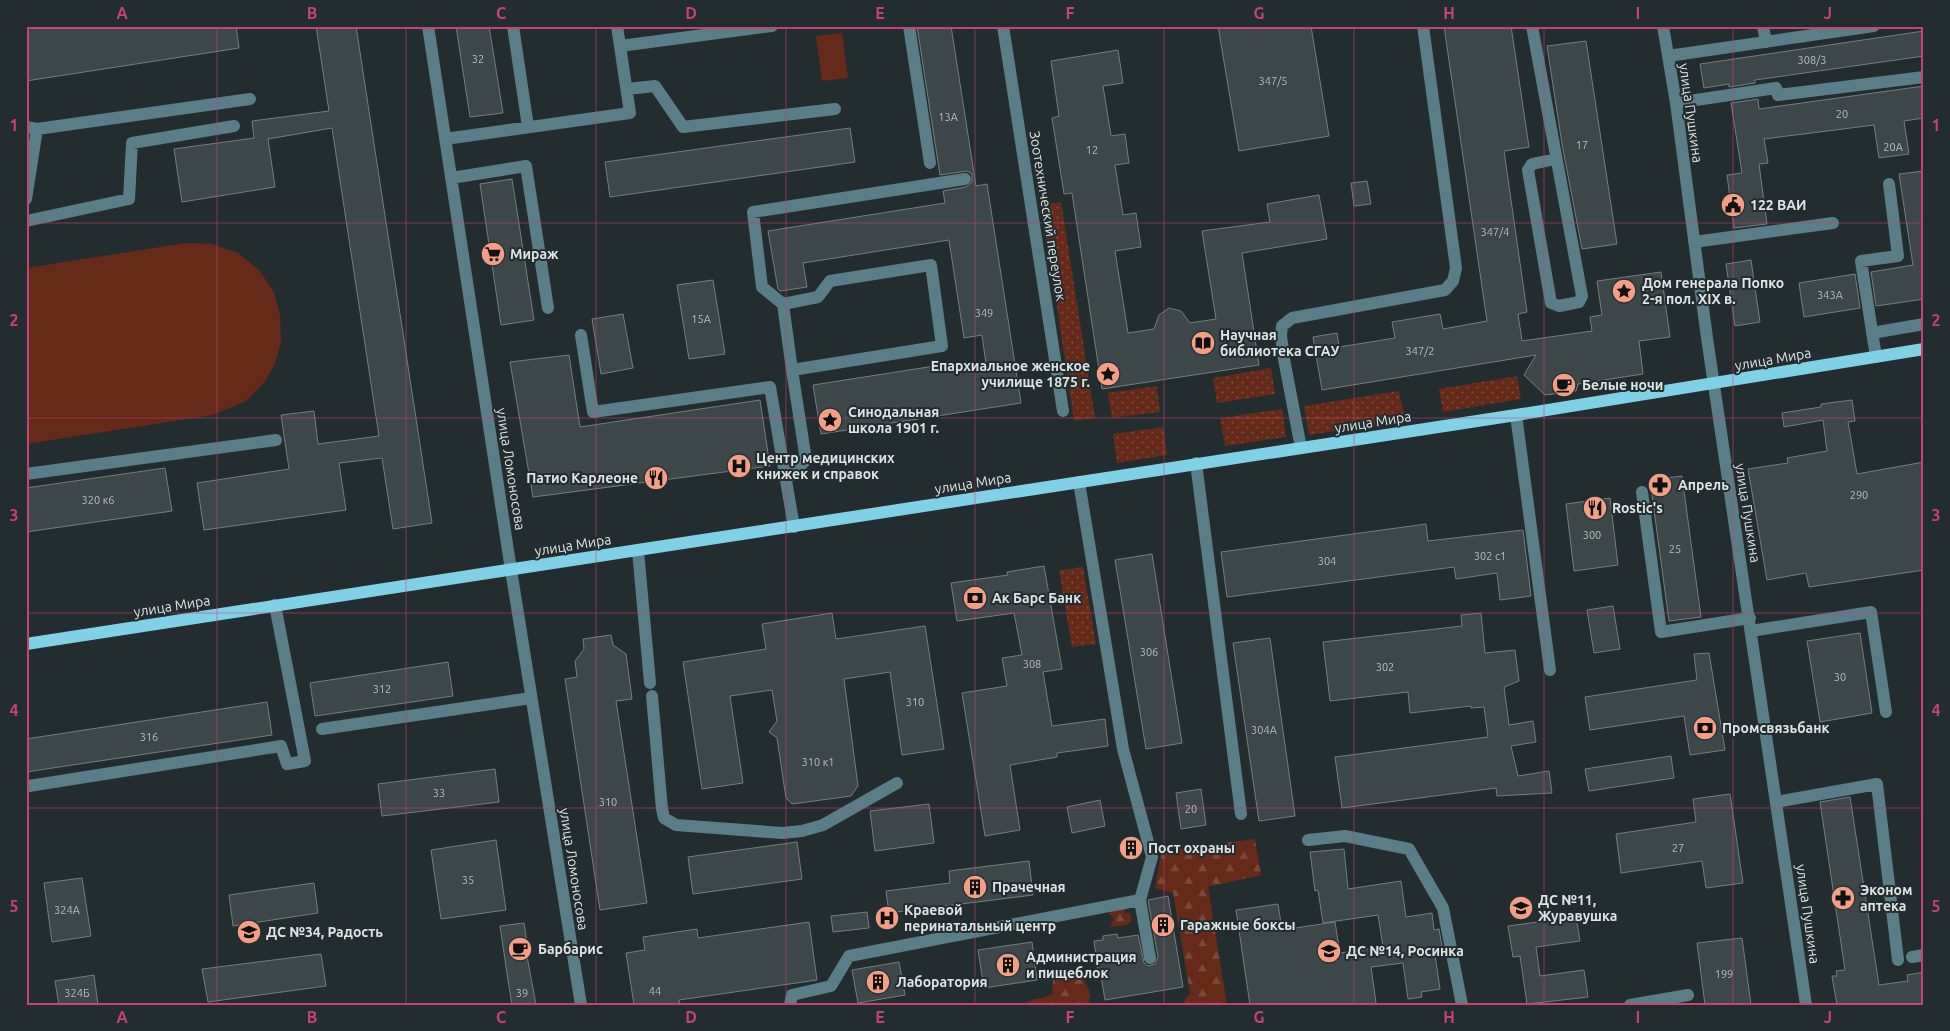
<svg xmlns="http://www.w3.org/2000/svg" width="1950" height="1031" font-family="Ubuntu,sans-serif">
<style>
.grass{fill:url(#grass-dots)}
.forest{fill:url(#forest-firs)}
.pitch{fill:#662a19}
.building{fill:#3d474a;stroke:#737e81}
.lines{fill:none;stroke-linecap:round;stroke-linejoin:round}
.minor{stroke:#597e88;stroke-width:12}
.major{stroke:#81d1e6;stroke-width:12}
.grid{fill:none;stroke:#c84177;stroke-width:1;stroke-opacity:0.55}
.labels{text-anchor:middle;stroke-width:4;stroke-linejoin:round;paint-order:stroke}
.number-label{font-size:11px;fill:#b6bdbe}
.street-label{font-size:14px;fill:#dee4e5;stroke:#232d2f}
.poi-label{font-size:14px;font-weight:bold;fill:#dee4e5;stroke:#232d2f;text-anchor:start}
.neatline{fill:none;stroke:#c84177;stroke-width:2}
.grid-label{font-size:16px;text-anchor:middle;font-weight:bold;fill:#c84177}
</style>
<defs>
<pattern id="grass-dots" width="8" height="8" patternUnits="userSpaceOnUse" patternTransform="scale(1.25)"><rect width="8" height="8" fill="#662a19"/><path d="M2 2h.1M6 6h.1" fill="none" stroke="#7b493a" stroke-width="1.8" stroke-linecap="round"/></pattern>
<pattern id="forest-firs" width="22" height="20" patternUnits="userSpaceOnUse" patternTransform="scale(1.25)"><rect width="22" height="20" fill="#662a19"/><path d="M5 1l3.5 6h-7zM16 11l3.5 6h-7z" fill="#7b493a"/></pattern>
</defs>
<rect width="100%" height="100%" fill="#232d2f"/>
<!-- grass -->
<path class="grass" d="M1061,202L1095,418L1074,421L1042,205Z
M1271,368L1275,394L1217,403L1213,378Z
M1517,376L1521,399L1443,412L1439,389Z
M1157,386L1160,412L1112,418L1108,393Z
M1399,391L1405,420L1309,435L1304,406Z
M1282,409L1286,437L1225,446L1220,418Z
M1163,427L1167,455L1117,463L1113,434Z
M1083,567L1096,644L1072,647L1059,570Z"/>
<!-- forest -->
<path class="forest" d="M1255,839L1261,875L1208,887L1227,1005H1185L1184,1001L1190,993L1173,893L1155,888L1162,851Z
M1125,908V913H1130L1132,920L1127,925L1110,927L1114,918L1109,914V910Z
M1068,970L1074,971L1076,976H1081L1089,990L1090,1005H1024C1031,997 1043,1000 1052,994L1053,979L1061,971Z"/>
<!-- pitch -->
<path class="pitch" d="M842,33L848,78L822,81L816,36Z
M186,243L212,244L238,253L259,270L274,292L280,314L281,343L274,366L263,384L246,401L213,415L26,444V268Z"/>
<!-- building -->
<path class="building" d="M26,26H236L239,48L26,81Z
M316,26H356L432,523L393,529L382,458L339,463L346,510L204,530L197,483L289,469L281,415L314,411L318,444L379,436L332,128L268,139L275,187L182,202L174,149L254,138L252,121L329,111Z
M456,26H489L503,113L470,117Z
M917,26H951L976,186L987,184L1021,403L821,434L813,385L954,363L955,369L986,364L982,335L964,338L949,240L803,263L807,287L780,291L778,289L768,231L945,203L943,191L966,187L972,182V174L967,171L940,175Z
M1218,26H1311L1329,136L1239,151Z
M1444,26H1511L1529,147L1504,151L1527,312L1518,314L1522,341L1592,331L1590,317L1602,315L1597,281L1661,272L1670,337L1639,341L1643,374L1578,384L1576,391L1545,395L1524,375L1536,355L1322,390L1313,337L1337,333L1339,347L1395,338L1392,322L1440,314L1443,329L1487,321Z
M1924,31V56L1755,80V83L1729,87V84L1704,88L1700,64Z
M1586,41L1617,244L1582,249L1562,144L1547,46Z
M1118,50L1123,83L1103,86L1111,136L1125,134L1129,163L1115,165L1123,215L1136,213L1141,247L1115,251L1128,333L1154,329L1159,315L1169,308L1181,311L1190,323L1216,319L1202,231L1270,222L1267,204L1319,195L1327,239L1242,253L1259,365L1102,389L1072,193L1064,194L1052,118L1059,116L1051,61Z
M1924,86V118L1904,121L1909,154L1879,158L1874,125L1764,139L1768,163L1759,164L1767,224L1734,228L1727,175L1742,173L1731,103L1758,99L1759,109Z
M850,128L855,162L610,197L605,162Z
M1924,171V299L1876,306L1871,272L1913,265L1899,174Z
M512,179L534,320L501,325L480,184Z
M1367,181L1371,204L1354,206L1351,183Z
M1751,260L1760,322L1735,326L1726,264Z
M1855,274L1860,308L1804,317L1799,283Z
M713,280L725,354L689,359L677,285Z
M623,314L633,368L601,374L592,319Z
M569,355L580,427L760,400L770,466L533,497L510,362Z
M1852,400L1855,421L1848,422L1857,474L1924,462V570L1809,587L1806,573L1767,580L1748,469L1788,463L1787,458L1827,451L1823,420L1784,427L1782,413L1821,407V404Z
M165,468L172,511L26,532V488Z
M1682,476L1701,617L1669,621L1650,480Z
M1610,498L1618,565L1574,571L1566,504Z
M1426,524L1428,541L1523,530L1531,596L1500,600L1497,573L1456,579L1454,567L1227,597L1221,552Z
M1152,554L1182,743L1146,749L1115,560Z
M1044,566L1062,669L1043,672L1052,726L1105,719L1108,746L1057,753V757L1010,765L1020,830L985,836L962,693L1007,686L1002,658L1022,655L1014,613L957,621L951,583L1008,575L1007,572Z
M1613,606L1620,649L1594,653L1587,610Z
M832,613L836,639L925,626L944,749L902,755L890,672L844,679L858,786L851,796L792,804L786,798L777,738L769,732L777,721L772,690L730,696L743,783L702,789L683,662L766,649L762,624Z
M1481,613L1485,653L1515,650L1519,681L1504,687L1509,725L1533,721L1536,742L1511,746L1518,776L1549,771L1552,793L1497,796L1496,788L1342,808L1335,757L1488,737L1484,707L1471,708V706L1410,713L1408,692L1330,701L1323,642L1462,626L1461,615Z
M1860,633L1872,713L1820,722L1807,641Z
M611,635L613,645L626,654L632,699L616,701L647,903L600,910L565,679L577,677L575,661L584,649L583,639Z
M1270,638L1295,816L1259,821L1233,643Z
M1709,653L1725,750L1690,755L1684,716L1590,730L1585,697L1697,680L1694,654Z
M448,662L453,696L315,716L310,683Z
M267,702L272,735L26,772V739Z
M1671,756L1674,778L1589,791L1585,769Z
M495,769L499,802L382,816L378,784Z
M1201,789L1206,825L1181,829L1176,793Z
M1730,794L1743,883L1706,888L1702,861L1621,873L1616,834L1696,822L1693,799Z
M1850,797L1879,985L1908,981L1907,975L1924,972V1005H1837L1832,976H1837L1836,971L1845,970L1820,802Z
M1100,800L1105,826L1072,833L1067,807Z
M929,804L934,843L875,851L870,811Z
M496,840L506,910L441,919L431,850Z
M797,842L802,879L693,894L688,857Z
M1344,849L1348,889L1401,881L1406,917L1432,913L1434,930L1439,929L1442,947L1434,948L1440,989L1421,992L1422,997L1408,999L1403,963L1371,967L1376,1003L1365,1005H1250L1236,910L1278,904L1282,930L1335,922L1340,953L1383,947L1378,915L1323,923L1318,890L1315,891L1310,852Z
M1029,861L1033,895L889,913L886,891L950,883L949,871Z
M82,878L91,936L52,942L44,883Z
M314,883L318,913L233,926L229,895Z
M1168,896L1183,987L1105,1000L1100,970H1098L1094,941L1103,940V936L1117,934L1118,938L1138,935L1144,963L1148,966L1155,964L1158,957L1148,900Z
M867,912L869,928L833,932L831,916Z
M1576,917L1580,941L1536,947L1540,976L1584,970L1588,997L1527,1004L1520,956L1513,957L1508,926Z
M809,922L817,980L679,1000L680,1005H634L626,953L645,950L643,937L697,929L698,938Z
M524,923L529,956H527L536,1005H512L508,980L500,926Z
M1742,938L1751,1005H1705L1697,943Z
M1032,942L1037,980L984,988L978,950Z
M321,954L326,986L208,1002L202,969Z
M899,962L905,995L858,1003L852,970Z
M94,975L98,1005H59L55,981Z"/>
<g class="lines">
<!-- minor -->
<path class="minor" d="M428,26L511,570L581,1005
M513,26L528,127
M909,26L930,163
M1003,26L1063,411
M1532,26L1582,296L1579,302L1559,306L1551,303L1528,170L1532,164L1556,159
M1663,26L1676,103L1707,338L1806,1005
M1763,26L1766,42
M620,46L772,26
M1668,56L1874,26
M627,89L655,86L683,127L835,109
M1676,103L1776,88L1778,95L1924,77
M26,127L37,129L26,199
M37,129L250,99
M445,139L630,113L617,26
M451,178L526,166L548,308
M26,221L129,199L132,143L234,126
M1694,242L1833,223
M783,304L762,287L753,212L965,179
M1872,333L1924,324
M581,335L593,412L770,387L794,527
M1876,357L1861,261L1898,256L1889,184
M1516,415L1550,670
M1301,448L1284,359L1281,336L1282,326L1292,318L1445,290L1453,281L1456,268L1423,26
M1196,463L1241,814
M26,474L276,440
M786,480L806,460L792,370L942,346L931,265L830,281L818,297L783,304L792,370
M1079,482L1123,749L1152,857L1140,900L1150,958
M1642,492L1661,632L1750,618
M638,551L650,683
M1751,631L1871,612L1886,712
M652,696L662,809L664,818L676,825L782,833L802,831L823,825L897,783
M322,729L531,698
M29,786L281,746L287,764L305,761L275,605
M1776,802L1877,784L1898,960
M1308,840L1345,836L1409,849L1443,908L1462,1005
M1912,957L1924,955
M790,1005L792,995L831,986L849,956L1140,900
M1630,1005L1688,995"/>
<!-- major -->
<path class="major" d="M26,644L1516,415L1924,349"/>
</g>
<!-- grid -->
<path class="grid" d="M217,26V1005M406,26V1005M596,26V1005M786,26V1005M975,26V1005M1164,26V1005M1354,26V1005M1544,26V1005M1733,26V1005M26,223H1924M26,418H1924M26,613H1924M26,808H1924"/>
<!-- icons -->
<defs>
<g id="civic-disc" transform="scale(1.25)"><circle r="9.5" fill="#f49e86" stroke="#232d2f"/><path d="M-.6-6.5H3V-4.5H.6V-3L4-1V1h2V6H-6V1h2V-1L-.6-3ZM-1.2 2.5V6h2.4V2.5Z" fill="#111"/></g>
<g id="supermarket-disc" transform="scale(1.25)"><circle r="9.5" fill="#f49e86" stroke="#232d2f"/><path d="M-6-5.5h2.5l.6 2H6L4.5 2H-2.5L-4.4-4H-6ZM-1.5 3.2a1.3 1.3 0 1 0 .1 0ZM3 3.2a1.3 1.3 0 1 0 .1 0Z" fill="#111"/></g>
<g id="sight-disc" transform="scale(1.25)"><circle r="9.5" fill="#f49e86" stroke="#232d2f"/><path d="M0-6L1.8-2.2L6-1.7L2.9 1.2L3.7 5.4L0 3.3L-3.7 5.4L-2.9 1.2L-6-1.7L-1.8-2.2Z" fill="#111"/></g>
<g id="library-disc" transform="scale(1.25)"><circle r="9.5" fill="#f49e86" stroke="#232d2f"/><path d="M-6-4Q-3-5.5-.7-3.5V5Q-3 3-6 4ZM6-4Q3-5.5 .7-3.5V5Q3 3 6 4Z" fill="#111"/></g>
<g id="cafe-disc" transform="scale(1.25)"><circle r="9.5" fill="#f49e86" stroke="#232d2f"/><path d="M-5.5-4.5H6V0H3Q3 3.5 0 3.5H-2.5Q-5.5 3.5-5.5 0ZM3-3.2v2h1.7v-2ZM-6 4.5H4V6H-6Z" fill="#111"/></g>
<g id="hospital-disc" transform="scale(1.25)"><circle r="9.5" fill="#f49e86" stroke="#232d2f"/><path d="M-5-5h3v3.5h4V-5h3V5h-3V1.5h-4V5h-3Z" fill="#111"/></g>
<g id="restaurant-disc" transform="scale(1.25)"><circle r="9.5" fill="#f49e86" stroke="#232d2f"/><path d="M-5-6h1v4h1v-4h1v4h1v-4h1v5L-1.5 .5V6h-2V.5L-5-1ZM5-6V6H3V1.5H1.5Q1.5-4 5-6Z" fill="#111"/></g>
<g id="pharmacy-disc" transform="scale(1.25)"><circle r="9.5" fill="#f49e86" stroke="#232d2f"/><path d="M-2-6h4v4h4v4h-4v4h-4v-4h-4v-4h4Z" fill="#111"/></g>
<g id="bank-disc" transform="scale(1.25)"><circle r="9.5" fill="#f49e86" stroke="#232d2f"/><path d="M-6-4H6V4H-6ZM0-2.3a2.3 2.3 0 1 0 0 4.6a2.3 2.3 0 1 0 0-4.6Z" fill="#111"/></g>
<g id="building-disc" transform="scale(1.25)"><circle r="9.5" fill="#f49e86" stroke="#232d2f"/><path d="M-4-6H4V6H1V3H-1V6H-4ZM-2.5-4.3h1.7v1.8h-1.7ZM.8-4.3h1.7v1.8H.8ZM-2.5-1h1.7V.8h-1.7ZM.8-1h1.7V.8H.8Z" fill="#111"/></g>
<g id="school-disc" transform="scale(1.25)"><circle r="9.5" fill="#f49e86" stroke="#232d2f"/><path d="M0-5L7-2L0 1L-7-2ZM-4 1L0 2.5L4 1V4Q0 6-4 4Z" fill="#111"/></g>
</defs>
<g fill-rule="evenodd">
<use href="#civic-disc" x="1733" y="205"/>
<use href="#supermarket-disc" x="493" y="254"/>
<use href="#sight-disc" x="1624" y="291"/>
<use href="#library-disc" x="1203" y="343"/>
<use href="#sight-disc" x="1108" y="374"/>
<use href="#cafe-disc" x="1564" y="385"/>
<use href="#sight-disc" x="830" y="420"/>
<use href="#hospital-disc" x="739" y="466"/>
<use href="#restaurant-disc" x="656" y="478"/>
<use href="#pharmacy-disc" x="1660" y="485"/>
<use href="#restaurant-disc" x="1595" y="508"/>
<use href="#bank-disc" x="975" y="598"/>
<use href="#bank-disc" x="1705" y="728"/>
<use href="#building-disc" x="1131" y="848"/>
<use href="#building-disc" x="975" y="887"/>
<use href="#pharmacy-disc" x="1843" y="898"/>
<use href="#school-disc" x="1521" y="908"/>
<use href="#hospital-disc" x="887" y="918"/>
<use href="#building-disc" x="1163" y="925"/>
<use href="#school-disc" x="249" y="932"/>
<use href="#cafe-disc" x="520" y="949"/>
<use href="#school-disc" x="1329" y="951"/>
<use href="#building-disc" x="1008" y="965"/>
<use href="#building-disc" x="878" y="982"/>
</g>
<g class="labels">
<!-- number labels -->
<g class="number-label">
<text x="478" y="63">32</text>
<text x="1812" y="64">308/3</text>
<text x="1273" y="85">347/5</text>
<text x="1842" y="118">20</text>
<text x="948" y="121">13А</text>
<text x="1582" y="149">17</text>
<text x="1893" y="151">20А</text>
<text x="1092" y="154">12</text>
<text x="1495" y="236">347/4</text>
<text x="1830" y="299">343А</text>
<text x="984" y="317">349</text>
<text x="701" y="323">15А</text>
<text x="1420" y="355">347/2</text>
<text x="1859" y="499">290</text>
<text x="98" y="504">320 к6</text>
<text x="1592" y="539">300</text>
<text x="1675" y="553">25</text>
<text x="1490" y="560">302 с1</text>
<text x="1327" y="565">304</text>
<text x="1149" y="656">306</text>
<text x="1032" y="668">308</text>
<text x="1385" y="671">302</text>
<text x="1840" y="681">30</text>
<text x="382" y="693">312</text>
<text x="915" y="706">310</text>
<text x="1264" y="734">304А</text>
<text x="149" y="741">316</text>
<text x="818" y="766">310 к1</text>
<text x="439" y="797">33</text>
<text x="608" y="806">310</text>
<text x="1191" y="813">20</text>
<text x="1678" y="852">27</text>
<text x="468" y="884">35</text>
<text x="67" y="914">324А</text>
<text x="1724" y="978">199</text>
<text x="655" y="995">44</text>
<text x="77" y="997">324Б</text>
<text x="522" y="997">39</text>
</g>
<!-- street labels -->
<g class="street-label">
<text transform="translate(1691 113) rotate(82)" y="5">улица Пушкина</text>
<text transform="translate(1048 216) rotate(81)" y="5">Зоотехнический переулок</text>
<text transform="translate(1773 359) rotate(-10)" y="5">улица Мира</text>
<text transform="translate(1373 422) rotate(-9)" y="5">улица Мира</text>
<text transform="translate(511 469) rotate(81)" y="5">улица Ломоносова</text>
<text transform="translate(973 483) rotate(-9)" y="5">улица Мира</text>
<text transform="translate(1748 513) rotate(81)" y="5">улица Пушкина</text>
<text transform="translate(573 545) rotate(-9)" y="5">улица Мира</text>
<text transform="translate(172 606) rotate(-9)" y="5">улица Мира</text>
<text transform="translate(574 869) rotate(81)" y="5">улица Ломоносова</text>
<text transform="translate(1808 914) rotate(82)" y="5">улица Пушкина</text>
</g>
<!-- poi labels -->
<g class="poi-label">
<text x="1750" y="210">122 ВАИ</text>
<text x="510" y="259">Мираж</text>
<text x="1642" y="288">Дом генерала Попко<tspan x="1642" dy="16">2-я пол. XIX в.</tspan></text>
<text x="1220" y="340">Научная<tspan x="1220" dy="16">библиотека СГАУ</tspan></text>
<text x="1090" y="371" text-anchor="end">Епархиальное женское<tspan x="1090" dy="16">училище 1875 г.</tspan></text>
<text x="1582" y="390">Белые ночи</text>
<text x="848" y="417">Синодальная<tspan x="848" dy="16">школа 1901 г.</tspan></text>
<text x="756" y="463">Центр медицинских<tspan x="756" dy="16">книжек и справок</tspan></text>
<text x="638" y="483" text-anchor="end">Патио Карлеоне</text>
<text x="1678" y="490">Апрель</text>
<text x="1612" y="513">Rostic's</text>
<text x="992" y="603">Ак Барс Банк</text>
<text x="1722" y="733">Промсвязьбанк</text>
<text x="1148" y="853">Пост охраны</text>
<text x="992" y="892">Прачечная</text>
<text x="1860" y="895">Эконом<tspan x="1860" dy="16">аптека</tspan></text>
<text x="1538" y="905">ДС №11,<tspan x="1538" dy="16">Журавушка</tspan></text>
<text x="904" y="915">Краевой<tspan x="904" dy="16">перинатальный центр</tspan></text>
<text x="1180" y="930">Гаражные боксы</text>
<text x="266" y="937">ДС №34, Радость</text>
<text x="538" y="954">Барбарис</text>
<text x="1346" y="956">ДС №14, Росинка</text>
<text x="1026" y="962">Администрация<tspan x="1026" dy="16">и пищеблок</tspan></text>
<text x="896" y="987">Лаборатория</text>
</g>
</g>
<!-- border -->
<rect width="1950" height="1031" fill="none" stroke="#232d2f" stroke-width="55"/>
<rect x="28" y="28" width="1894" height="976" class="neatline"/>
<g class="grid-label">
<text x="122" y="19">A</text>
<text x="312" y="19">B</text>
<text x="501" y="19">C</text>
<text x="691" y="19">D</text>
<text x="880" y="19">E</text>
<text x="1070" y="19">F</text>
<text x="1259" y="19">G</text>
<text x="1449" y="19">H</text>
<text x="1638" y="19">I</text>
<text x="1828" y="19">J</text>
<text x="14" y="131">1</text>
<text x="1936" y="131">1</text>
<text x="14" y="326">2</text>
<text x="1936" y="326">2</text>
<text x="14" y="521">3</text>
<text x="1936" y="521">3</text>
<text x="14" y="716">4</text>
<text x="1936" y="716">4</text>
<text x="14" y="912">5</text>
<text x="1936" y="912">5</text>
<text x="122" y="1023">A</text>
<text x="312" y="1023">B</text>
<text x="501" y="1023">C</text>
<text x="691" y="1023">D</text>
<text x="880" y="1023">E</text>
<text x="1070" y="1023">F</text>
<text x="1259" y="1023">G</text>
<text x="1449" y="1023">H</text>
<text x="1638" y="1023">I</text>
<text x="1828" y="1023">J</text>
</g>
</svg>
